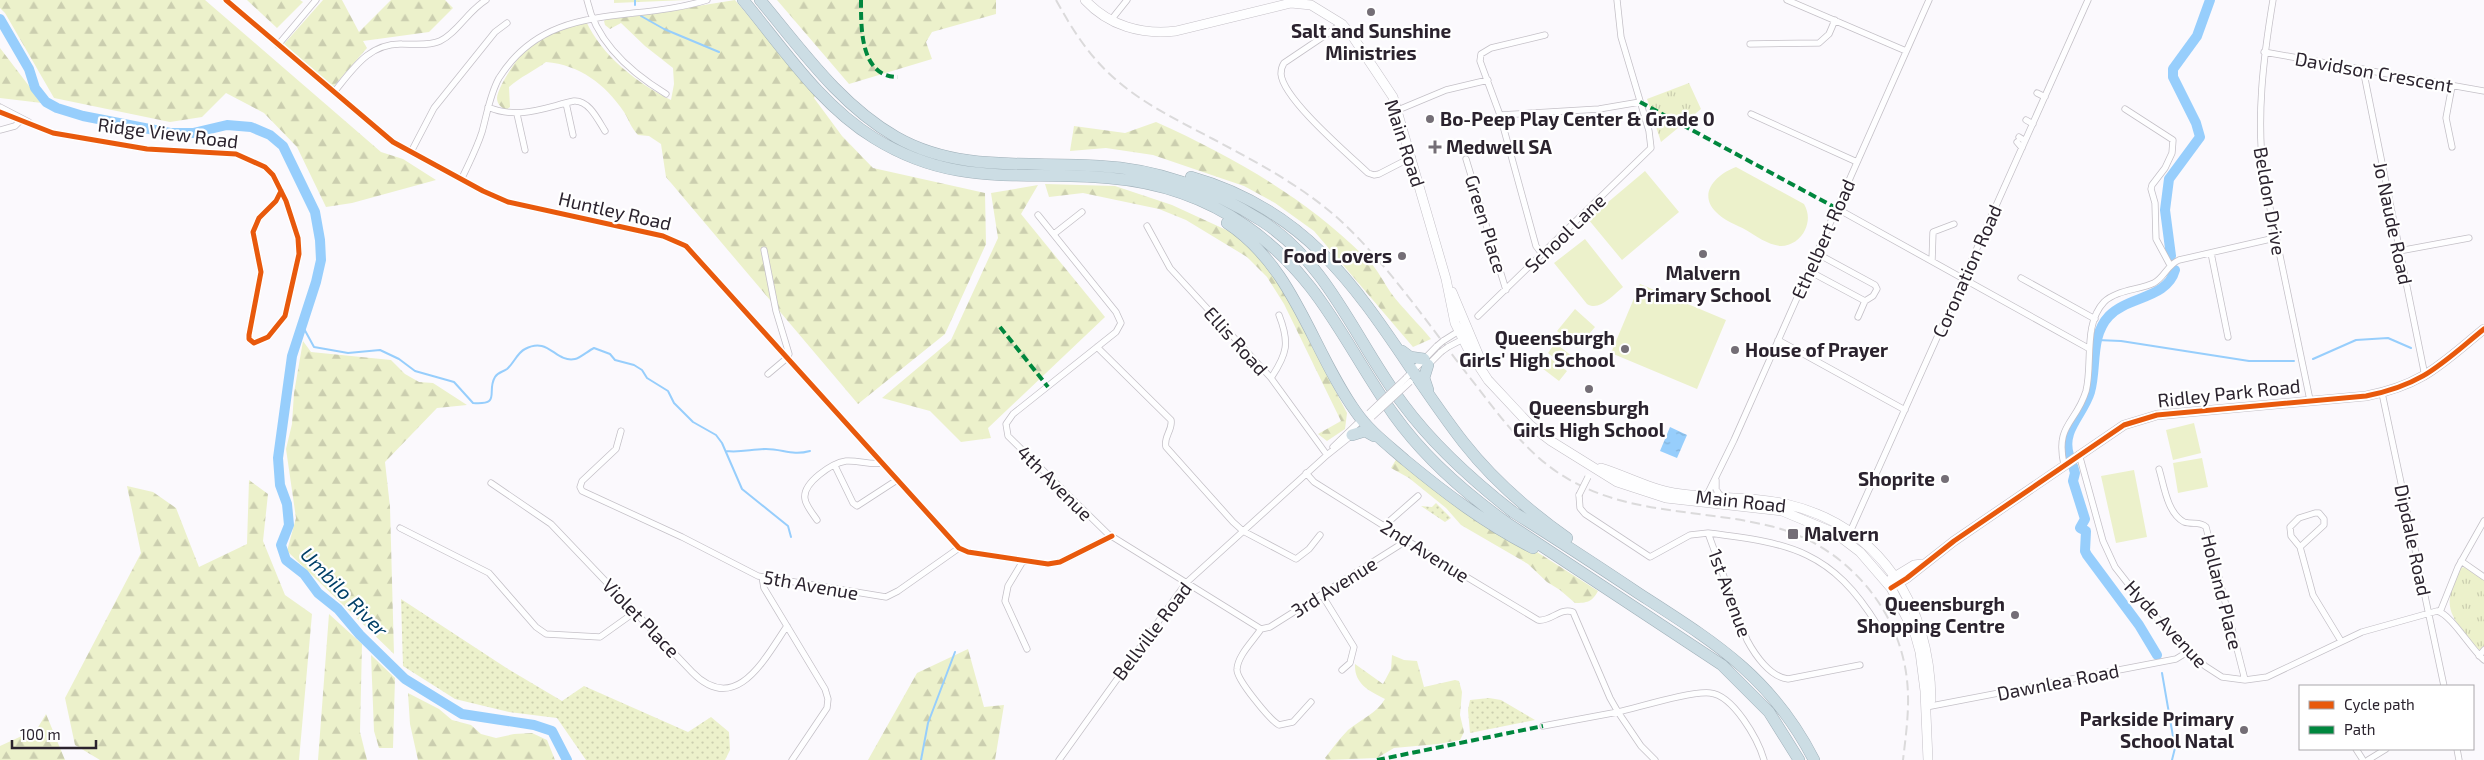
<svg xmlns="http://www.w3.org/2000/svg" width="2484" height="760" font-family="'Exo 2',sans-serif">
<style>
.grass{fill:url(#grass-dots)}
.forest{fill:url(#forest-firs)}
.park{fill:url(#park-tufts)}
.pitch{fill:#ecf1cb}
.water{fill:url(#water-ripples)}
.lines{fill:none;stroke-linecap:round;stroke-linejoin:round}
.stream{stroke:#97cefc;stroke-width:2}
.river{stroke:#97cefc;stroke-width:10}
.street-casing{stroke:#c4c0c7;stroke-width:7}
.secondary-casing{stroke:#c4c0c7;stroke-width:10}
.highway-casing{stroke:#a0b0b9;stroke-width:12}
.street{stroke:#fefeff;stroke-width:5.5}
.secondary{stroke:#fefeff;stroke-width:9}
.highway{stroke:#ccdde4;stroke-width:11}
.rail{stroke:#dbdadb;stroke-width:2;stroke-dasharray:10 5;stroke-linecap:butt}
.street-bridge-casing{stroke:#c4c0c7;stroke-width:7;stroke-linecap:butt}
.street-bridge{stroke:#fefeff;stroke-width:5.5}
.quiet{stroke:#00873e;stroke-width:4;stroke-dasharray:8 4;stroke-linecap:butt}
.cycleway-casing{stroke:#fff;stroke-width:8}
.cycleway{stroke:#e8590c;stroke-width:5}
.poi-dot{fill:#746e76;stroke:#fff;stroke-width:2}
.labels{text-anchor:middle;stroke-width:4.5;stroke-linejoin:round;paint-order:stroke}
.poi-label{font-size:19px;font-weight:bold;fill:#2b232e;stroke:#fff;text-anchor:end}
.street-label{font-size:19px;fill:#2b232e;stroke:#fff}
.water-label{font-size:20px;font-style:italic;fill:#003f67;stroke:#fff}
</style>
<defs>
<pattern id="grass-dots" width="8" height="8" patternUnits="userSpaceOnUse" patternTransform="scale(1.25)"><rect width="8" height="8" fill="#ecf1cb"/><path d="M2 2h.1M6 6h.1" fill="none" stroke="#cbceaf" stroke-width="1.8" stroke-linecap="round"/></pattern>
<pattern id="forest-firs" width="22" height="20" patternUnits="userSpaceOnUse" patternTransform="scale(1.25)"><rect width="22" height="20" fill="#ecf1cb"/><path d="M5 1l3.5 6h-7zM16 11l3.5 6h-7z" fill="#cbceaf"/></pattern>
<pattern id="park-tufts" width="24" height="20" patternUnits="userSpaceOnUse" patternTransform="scale(1.25)"><rect width="24" height="20" fill="#ecf1cb"/><path d="M3 7l-1-3M5 7V3M7 7l1-3M15 17l-1-3M17 17v-4M19 17l1-3" fill="none" stroke="#cbceaf"/></pattern>
<pattern id="water-ripples" width="26" height="14" patternUnits="userSpaceOnUse" patternTransform="scale(1.25)"><rect width="26" height="14" fill="#97cefc"/><path d="M2 4q2-2 4 0t4 0M15 11q2-2 4 0t4 0" fill="none" stroke="#82b1d8"/></pattern>
</defs>
<rect width="100%" height="100%" fill="#fbf9fd"/>
<!-- grass -->
<path class="grass" d="M1436,503L1451,518L1445,522L1421,506L1432,507Z
M401,599L508,669L562,701L584,686L688,732L711,717L729,732L730,750L725,760H586L557,718L509,712L455,699L403,666Z
M1489,698L1501,700L1535,720L1470,733L1468,710L1470,700Z"/>
<!-- forest -->
<path class="forest" d="M0,0H205L381,152L403,159L436,180L352,203L326,207L297,147L264,113L226,93L202,117L170,122L54,98L5,13L0,8Z
M247,0H300L303,2L277,28Z
M323,0H342L359,32L391,0H445L453,8L429,32L363,41L367,48L333,87L284,44Z
M614,0H687L614,3Z
M735,0L815,96L814,98L842,136L873,168L985,193L986,244L945,334L858,404L666,177L661,144L649,136L638,135C631,128 629,120 624,112C605,84 580,65 546,62C534,71 520,77 509,87L510,107L506,110C501,107 497,104 497,98C498,86 520,53 530,46C545,33 567,26 586,21C602,56 637,83 671,100L674,84L673,68L645,46L621,23L610,29L605,25L604,21L607,18L636,16Z
M777,0H996V14L932,32L926,42L932,59L849,84Z
M0,48L42,103L0,98Z
M1156,122C1234,157 1309,200 1369,261C1378,270 1384,283 1391,293C1403,309 1418,323 1431,339L1413,347L1314,231L1275,203L1244,186L1153,155L1106,148L1070,151L1074,126L1125,133Z
M1045,184L1115,186L1172,205L1235,234L1259,256L1280,285L1347,413L1345,429L1327,441L1318,434L1341,421L1284,304L1267,277L1247,257L1186,220L1159,209L1083,193L1049,197Z
M1038,185L1021,214L1105,317L988,428L991,438L961,442L930,411L882,398L951,340L998,238L991,193Z
M303,341L311,352L391,360L405,374L419,382L433,383L467,405L437,408L385,462L390,507L394,654L287,551L296,518L286,449L292,424L294,393Z
M1397,458L1490,528L1537,552L1598,591C1592,602 1587,603 1575,603L1560,590L1547,582L1528,564L1461,525L1446,508L1409,478L1391,468Z
M249,480L268,494L263,541L285,595L312,614L299,760H100L75,745L65,698L141,553L127,486L153,492L176,508L199,567L247,544Z
M329,614L362,644L360,732L367,760H318Z
M968,649L984,707L1004,705L995,760H868L917,673Z
M371,655L395,678L393,748H379L374,731Z
M1392,655L1404,660L1417,661L1424,687L1455,680L1459,681L1462,692L1460,715L1464,732L1460,740L1438,744L1394,748L1377,758L1327,760L1325,758C1332,749 1339,739 1348,730C1361,719 1376,714 1385,699C1369,691 1354,684 1355,664L1383,684L1391,669Z
M408,693L439,709L452,720L471,725L481,734L496,738L514,734L532,733L547,740L555,760H418L410,724Z
M46,714L65,760H0V746L37,729Z"/>
<!-- park -->
<path class="park" d="M1689,83L1701,109L1661,142L1647,99Z
M2465,567L2484,579V646L2480,650C2474,647 2469,638 2464,633C2443,606 2448,598 2460,568Z"/>
<!-- pitch -->
<path class="pitch" d="M1736,167L1804,204C1809,213 1809,221 1805,230C1801,239 1791,246 1781,246C1768,245 1756,236 1746,230C1737,225 1723,220 1716,212C1697,193 1717,174 1736,167Z
M1645,171L1679,212L1622,260L1588,219Z
M1585,239L1623,287C1613,295 1599,312 1587,304L1554,263Z
M1640,284L1726,320L1697,389L1611,353Z
M1575,309L1595,327L1577,348L1557,331Z
M1555,343L1576,359L1568,369L1548,353Z
M1546,355L1567,371L1559,381L1538,365Z
M2194,423L2201,453L2173,460L2166,430Z
M2202,458L2208,487L2178,493L2173,463Z
M2134,470L2147,537L2116,543L2101,476Z"/>
<!-- water -->
<path class="water" d="M1670,427L1687,435L1677,458L1660,451Z"/>
<g class="lines">
<!-- stream -->
<path class="stream" d="M635,5V0
M641,16L664,29L719,52
M302,325L314,347L348,353L380,350L399,359L415,371L454,382L473,403C502,405 486,392 495,377C498,372 503,372 507,369C514,363 517,353 525,349C549,336 555,363 575,359C580,358 588,351 594,348L610,354L615,360L634,365L642,370L647,378L668,391L674,403L693,422L716,435L722,443L742,489L788,526L791,537
M2097,340L2121,341L2249,361H2294
M2313,359L2356,340L2388,338L2411,348
M726,451C740,453 752,449 766,449C783,449 792,456 810,451
M2162,673L2175,748L2172,760
M921,760L928,723L955,652"/>
<!-- river -->
<path class="river" d="M0,19L29,69L35,88L46,102L57,108L83,116L170,133H193L227,125L251,127L270,135L283,146L315,212L320,240L321,260L316,282L292,356L278,458L280,485L287,504L289,525L281,545L286,560L304,574L318,593L338,609L360,635L405,679L462,714L534,725L552,731L567,760
M2171,256L2165,210L2169,179L2200,137L2196,123L2173,77V69L2197,36L2210,0
M2069,455C2061,430 2083,415 2090,392C2097,367 2090,336 2109,316C2128,296 2167,299 2175,270
M2073,466L2075,473L2073,481L2085,519L2080,528L2086,531L2085,551L2087,555L2139,625L2157,655"/>
<!-- street casing -->
<g class="street-casing">
<path id="street" d="M226,0L393,142L483,191L508,202L663,236L686,246L959,548L968,552L1048,564L1060,562L1112,536
M587,0C596,42 630,72 666,94
M1787,0L1906,51
M2273,0C2263,60 2256,118 2264,179L2310,400
M1111,20L1127,0
M1342,24L1284,63C1282,66 1281,70 1281,74C1283,99 1349,155 1368,173L1374,175L1379,174L1412,157
M1750,44L1819,43L1829,34L1835,20
M278,45L316,0
M2264,52L2484,91
M2363,69L2425,376
M2452,86L2446,118L2452,147
M334,92C353,69 369,43 402,44C414,44 429,46 440,41C457,33 468,11 486,0
M2037,93L2045,97
M566,103L573,135
M0,107L29,122
M488,107C518,120 543,108 574,101C589,100 598,120 605,131
M2125,109L2173,140L2172,153L2165,168L2152,185L2151,189L2155,203L2156,239L2170,265
M1398,110L1446,90L1488,80
M0,112L53,133L147,149L236,154L265,167L273,175L286,201L298,238L299,254L285,316L268,337L254,343L249,339V335L261,272L253,232L259,218L276,201L281,191
M517,114L525,150
M1751,114L1857,162
M1500,115L1599,109L1640,102
M2026,120L2033,124
M0,130L15,126L22,119
M2019,137L2025,141
M2017,142L2022,148
M411,152L434,108L495,32L507,23
M1466,159L1506,290
M462,178C469,163 477,148 482,132C487,114 490,94 499,78C548,0 630,24 707,0
M1836,208L2088,348
M1038,215L1116,312L1121,323L1116,332L1013,414L1006,424L1008,436L1108,534L1261,629
M1147,226L1170,268L1271,378L1327,455
M1054,234L1082,212
M764,250L776,311L789,354L787,358L768,374
M2399,251L2469,238
M1816,253L1875,285L1877,289L1873,296L1865,301
M2211,253L2228,337
M1542,254L1536,246L1500,115L1480,61L1481,54L1491,48L1545,35
M1932,261L1933,232L1954,224
M1809,271L1865,301L1858,317
M2021,278L2095,319
M1478,316L1651,148L1649,131L1621,37L1617,0
M1778,340L1905,410
M1443,341L1462,329
M1097,347L1171,420C1173,430 1163,437 1166,447L1233,522L1243,531L1296,559L1309,549L1320,535
M1448,347L1465,338
M1427,366L1441,352
M1271,378C1287,354 1290,343 1279,315
M1406,378L1437,346
M2382,393L2444,686
M621,431L616,449L582,481L580,487L582,491L682,537L758,576L886,597L898,591L959,548
M1333,447L1362,419
M2079,454L2103,541L2115,567L2147,608L2205,666L2222,677L2245,680L2267,677L2362,632L2437,611C2451,614 2471,649 2484,660
M2064,465C2055,424 2076,424 2086,391C2093,364 2083,324 2104,302C2116,290 2139,290 2154,283C2165,277 2167,265 2179,260L2275,238
M835,466L853,503L857,506L897,480
M2159,469C2164,485 2167,513 2184,522C2192,525 2200,521 2206,527L2245,680
M1306,473L1314,482L1435,558L1538,620C1551,622 1560,607 1573,612L1610,698L1618,712C1640,707 1690,691 1710,693C1733,695 1758,739 1764,760
M1716,480V489L1721,497
M491,483L551,524L692,672C736,717 765,658 787,626
M1579,495L1580,508L1585,514L1650,557L1690,535L1708,533L1747,640C1755,655 1770,677 1788,679L1860,665
M1706,497L1734,440L1929,0
M2315,513H2319L2324,519V525L2300,547L2291,536L2290,527L2299,518Z
M817,520C813,514 806,506 805,499C802,483 832,463 846,461C858,460 870,465 882,463
M1385,525L1418,496
M400,528L489,573L536,627L546,634L600,637L635,612
M1708,533C1791,543 1832,551 1878,626
M1846,541L2088,0
M2300,547L2313,595L2341,641
M1023,561L1008,586L1005,601L1027,649
M2461,561L2484,577
M762,577L764,588L825,689L828,699L827,708L792,760
M1322,595L1354,647L1350,663L1342,670
M2440,612L2458,567L2484,521
M1261,629L1270,627L1406,541
M1261,629C1253,641 1238,655 1237,669C1236,679 1270,720 1279,725L1293,722L1311,702
M2479,656L2484,650
M1926,707L2176,659L2189,651
M1543,726L1618,712L1641,746L1655,760
M2356,749L2363,760
M2457,749L2459,760
M1059,760L1186,583L1327,455L1352,435
M2368,760L2386,749"/>
</g>
<!-- secondary casing -->
<g class="secondary-casing">
<path id="secondary" d="M1085,0C1109,26 1142,35 1176,31L1291,3L1311,5L1342,24L1353,37L1393,97L1446,279L1455,323L1469,351L1488,380L1530,425L1551,441L1617,482L1666,498L1782,511L1835,533L1860,552L1891,588L1915,634L1920,652L1925,691L1928,760
M1452,292L1481,361
M1601,468C1624,475 1646,487 1669,492C1708,500 1748,495 1786,504C1881,526 1930,607 1931,700
M1891,579L1914,565L1922,564
M1891,588L1907,578L1954,541L2124,425L2157,415L2366,396C2423,385 2441,364 2484,329"/>
</g>
<!-- highway casing -->
<g class="highway-casing">
<path id="highway" d="M743,0C783,48 820,105 874,138C956,189 1021,170 1109,178C1158,182 1206,198 1246,226C1321,278 1344,344 1394,415C1424,457 1465,493 1507,523L1722,665L1769,712L1799,760
M760,0C801,49 839,104 896,137C959,173 1030,161 1099,166C1159,169 1212,189 1262,221C1330,265 1356,342 1403,404C1434,446 1472,480 1513,512C1555,538 1596,565 1638,593C1714,642 1771,676 1814,760
M1191,177C1337,218 1379,334 1464,443C1493,480 1529,511 1567,538
M1227,223C1295,268 1311,349 1356,412C1369,431 1388,445 1405,460C1446,494 1486,524 1533,548
M1402,351L1410,357L1424,359
M1428,365L1424,378L1428,390
M1352,435L1365,431L1374,436"/>
</g>
<!-- street -->
<use href="#street" class="street"/>
<!-- secondary -->
<use href="#secondary" class="secondary"/>
<!-- highway -->
<use href="#highway" class="highway"/>
<!-- rail -->
<path class="rail" d="M1056,0C1072,29 1089,56 1114,78C1143,104 1179,121 1213,139C1258,163 1304,187 1342,222C1392,269 1435,334 1478,388C1502,419 1525,450 1557,472C1622,516 1697,508 1770,526C1842,543 1899,606 1907,680C1910,707 1906,734 1903,760"/>
<!-- street-bridge casing -->
<g class="street-bridge-casing">
<path id="street-bridge" d="M1437,346L1443,341
M1441,352L1448,347
M1369,413L1406,378
M1372,417L1410,382
M1579,495L1588,477"/>
</g>
<!-- street-bridge -->
<use href="#street-bridge" class="street-bridge"/>
<!-- quiet -->
<path class="quiet" d="M861,0C861,28 860,77 898,77
M1640,102L1836,208
M1000,327L1048,387
M1377,760L1543,726"/>
<!-- cycleway casing -->
<g class="cycleway-casing">
<path id="cycleway" d="M226,0L393,142L483,191L508,202L663,236L686,246L959,548L968,552L1048,564L1060,562L1112,536
M0,112L53,133L147,149L236,154L265,167L273,175L286,201L298,238L299,254L285,316L268,337L254,343L249,339V335L261,272L253,232L259,218L276,201L281,191
M1891,588L1907,578L1954,541L2124,425L2157,415L2366,396C2423,385 2441,364 2484,329"/>
</g>
<!-- cycleway -->
<use href="#cycleway" class="cycleway"/>
</g>
<!-- markers -->
<g class="poi-dot">
<circle cx="1371" cy="12" r="5"/>
<circle cx="1430" cy="119" r="5"/>
<path d="M1432.5 139.5h5v5h5v5h-5v5h-5v-5h-5v-5h5z"/>
<circle cx="1703" cy="254" r="5"/>
<circle cx="1402" cy="256" r="5"/>
<circle cx="1625" cy="349" r="5"/>
<circle cx="1735" cy="350" r="5"/>
<circle cx="1589" cy="389" r="5"/>
<circle cx="1945" cy="479" r="5"/>
<rect x="1787" y="528" width="12" height="12" rx="2.5"/>
<circle cx="2015" cy="615" r="5"/>
<circle cx="2244" cy="730" r="5"/>
</g>
<g class="labels">
<!-- poi labels -->
<g class="poi-label">
<text x="1371" y="38" text-anchor="middle">Salt and Sunshine<tspan x="1371" dy="22">Ministries</tspan></text>
<text x="1440" y="126" text-anchor="start">Bo-Peep Play Center &amp; Grade 0</text>
<text x="1446" y="154" text-anchor="start">Medwell SA</text>
<text x="1392" y="263">Food Lovers</text>
<text x="1703" y="280" text-anchor="middle">Malvern<tspan x="1703" dy="22">Primary School</tspan></text>
<text x="1615" y="345">Queensburgh<tspan x="1615" dy="22">Girls' High School</tspan></text>
<text x="1745" y="357" text-anchor="start">House of Prayer</text>
<text x="1589" y="415" text-anchor="middle">Queensburgh<tspan x="1589" dy="22">Girls High School</tspan></text>
<text x="1935" y="486">Shoprite</text>
<text x="1804" y="541" text-anchor="start">Malvern</text>
<text x="2005" y="611">Queensburgh<tspan x="2005" dy="22">Shopping Centre</tspan></text>
<text x="2234" y="726">Parkside Primary<tspan x="2234" dy="22">School Natal</tspan></text>
</g>
<!-- street labels -->
<g class="street-label">
<text transform="translate(2374 72) rotate(10)" y="7">Davidson Crescent</text>
<text transform="translate(168 133) rotate(7)" y="7">Ridge View Road</text>
<text transform="translate(1405 143) rotate(72)" y="7">Main Road</text>
<text transform="translate(2270 201) rotate(80)" y="7">Beldon Drive</text>
<text transform="translate(615 211) rotate(13)" y="7">Huntley Road</text>
<text transform="translate(2393 223) rotate(78)" y="7">Jo Naude Road</text>
<text transform="translate(1486 224) rotate(73)" y="7">Green Place</text>
<text transform="translate(1565 233) rotate(-44)" y="7">School Lane</text>
<text transform="translate(1823 239) rotate(-66)" y="7">Ethelbert Road</text>
<text transform="translate(1967 271) rotate(-66)" y="7">Coronation Road</text>
<text transform="translate(1236 341) rotate(48)" y="7">Ellis Road</text>
<text transform="translate(2229 393) rotate(-6)" y="7">Ridley Park Road</text>
<text transform="translate(1055 483) rotate(45)" y="7">4th Avenue</text>
<text transform="translate(1741 501) rotate(6)" y="7">Main Road</text>
<text transform="translate(2413 540) rotate(78)" y="7">Dipdale Road</text>
<text transform="translate(1425 551) rotate(32)" y="7">2nd Avenue</text>
<text transform="translate(811 585) rotate(10)" y="7">5th Avenue</text>
<text transform="translate(1334 587) rotate(-32)" y="7">3rd Avenue</text>
<text transform="translate(2222 592) rotate(76)" y="7">Holland Place</text>
<text transform="translate(1730 593) rotate(70)" y="7">1st Avenue</text>
<text transform="translate(641 618) rotate(46)" y="7">Violet Place</text>
<text transform="translate(2166 624) rotate(47)" y="7">Hyde Avenue</text>
<text transform="translate(1152 631) rotate(-53)" y="7">Bellville Road</text>
<text transform="translate(2058 682) rotate(-11)" y="7">Dawnlea Road</text>
</g>
<!-- water labels -->
<g class="water-label">
<text transform="translate(344 592) rotate(46)" y="7">Umbilo River</text>
</g>
</g>
<!-- legend -->
<rect x="2299" y="685" width="175" height="65" fill="#ffffff" stroke="#aaa7ab"/>
<rect x="2309" y="701" width="25" height="8" fill="#e8590c" stroke="#aaa7ab"/>
<text x="2344" y="710" font-size="15" fill="#2b232e">Cycle path</text>
<rect x="2309" y="726" width="25" height="8" fill="#00873e" stroke="#aaa7ab"/>
<text x="2344" y="735" font-size="15" fill="#2b232e">Path</text>
<!-- scale -->
<path d="M12 740v8h84v-8" fill="none" stroke="#2b232e" stroke-width="2.5"/>
<text x="20" y="740" font-size="15" fill="#2b232e" stroke="#ffffff" stroke-width="4" paint-order="stroke">100 m</text>
</svg>
